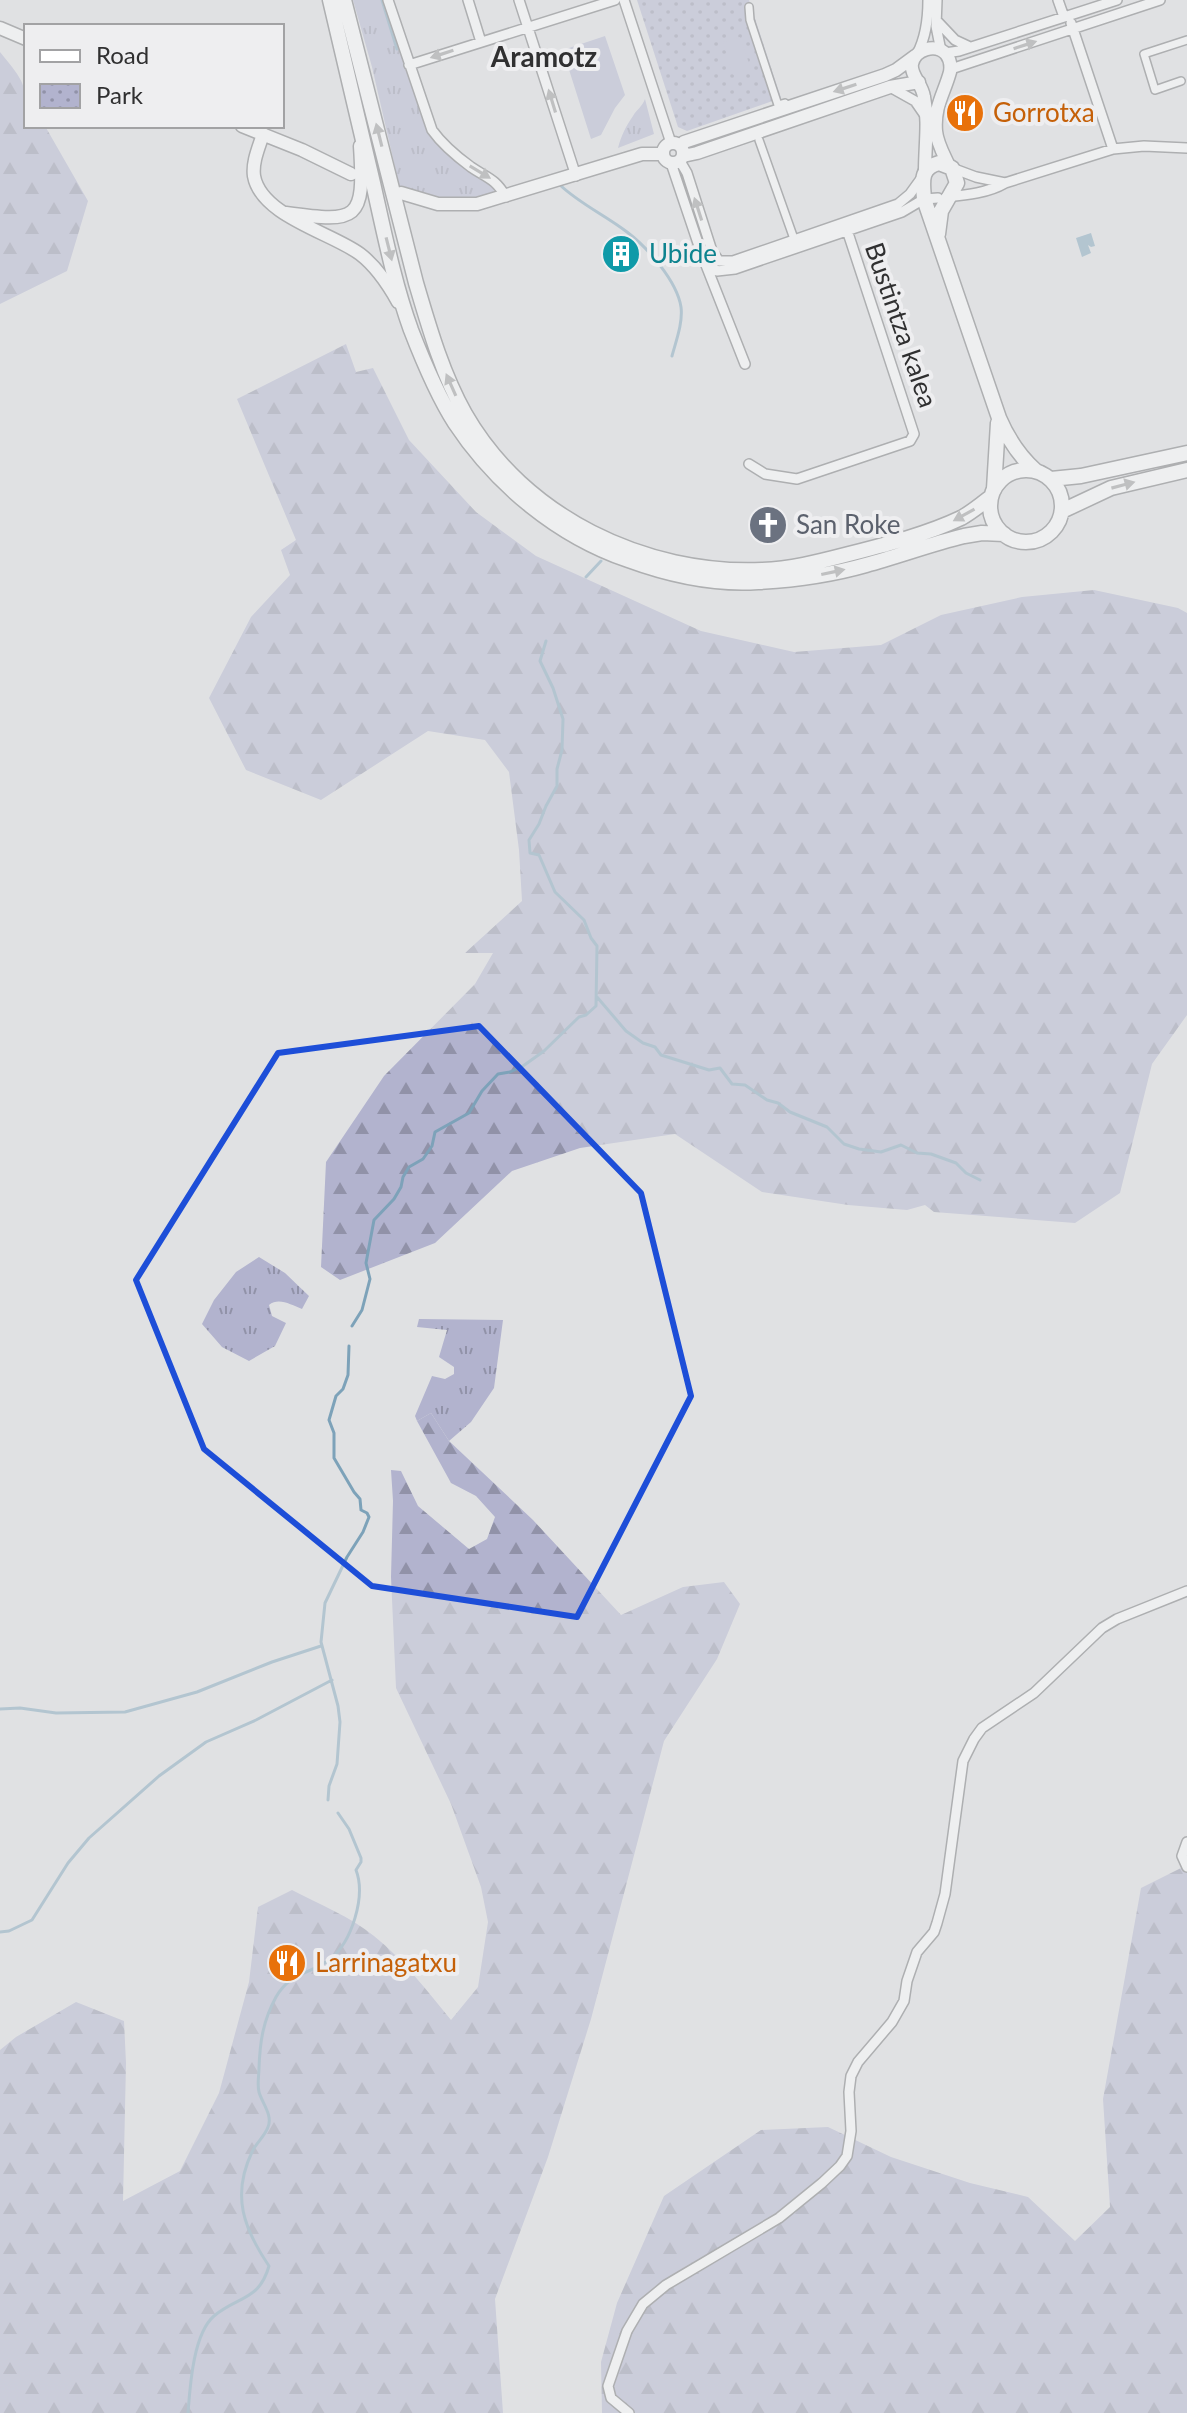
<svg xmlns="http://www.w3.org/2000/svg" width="1187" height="2413" font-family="Lato,sans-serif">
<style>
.grass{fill:url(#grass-tufts)}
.forest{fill:url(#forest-firs)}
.park{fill:url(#park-dots)}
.garden{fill:#b2b3ce}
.water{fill:#7da2b9}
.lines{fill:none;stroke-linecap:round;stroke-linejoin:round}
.stream{stroke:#7da2b9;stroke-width:3}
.pedestrian-casing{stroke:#717274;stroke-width:10}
.minor-casing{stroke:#717274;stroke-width:12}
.tertiary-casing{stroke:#717274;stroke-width:15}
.secondary-casing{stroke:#717274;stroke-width:17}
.primary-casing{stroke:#717274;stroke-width:17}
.pedestrian{stroke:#fff;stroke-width:7}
.minor{stroke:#fff;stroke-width:9}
.tertiary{stroke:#fff;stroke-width:12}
.secondary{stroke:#fff;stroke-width:14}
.primary{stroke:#fff;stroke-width:14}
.oneway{fill:#989898}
.marked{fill:none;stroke:#1d4ed8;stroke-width:6;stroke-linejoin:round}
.labels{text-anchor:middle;stroke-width:8;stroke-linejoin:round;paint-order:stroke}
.food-label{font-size:26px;fill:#c56008;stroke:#eeeef0;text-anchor:start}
.culture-label{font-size:26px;fill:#0d838f;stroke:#eeeef0;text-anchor:start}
.street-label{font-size:26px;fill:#303031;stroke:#eeeef0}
.worship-label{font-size:26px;fill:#5b616d;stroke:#eeeef0;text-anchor:start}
.neighbourhood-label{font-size:28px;font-weight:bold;fill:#303031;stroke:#eeeef0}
</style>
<defs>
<pattern id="grass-tufts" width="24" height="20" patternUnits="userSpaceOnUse" patternTransform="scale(2)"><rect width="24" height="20" fill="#b2b3ce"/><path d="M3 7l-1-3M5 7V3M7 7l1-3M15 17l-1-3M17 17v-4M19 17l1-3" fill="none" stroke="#9192a8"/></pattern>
<pattern id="forest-firs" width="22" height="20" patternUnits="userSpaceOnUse" patternTransform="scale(2)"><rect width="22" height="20" fill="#b2b3ce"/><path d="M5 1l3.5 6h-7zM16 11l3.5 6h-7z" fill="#9192a8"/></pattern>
<pattern id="park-dots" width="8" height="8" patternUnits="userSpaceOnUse" patternTransform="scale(2)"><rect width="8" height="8" fill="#b2b3ce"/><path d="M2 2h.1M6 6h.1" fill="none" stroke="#9192a8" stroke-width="1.8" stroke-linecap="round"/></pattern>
</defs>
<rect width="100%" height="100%" fill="#e0e1e3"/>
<!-- grass -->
<path class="grass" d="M353,0H388L432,130L495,187L491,200L477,204L401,193L372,67Z
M645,99L654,134L618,148C621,136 626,126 633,116C637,109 642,107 645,99Z
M259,1257L285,1273L309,1296L302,1309C291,1305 279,1297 269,1305L272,1316L286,1323L275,1346L249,1361L222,1347L202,1324L214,1300L236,1272Z
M419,1319L503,1320L494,1388L471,1422L449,1441L431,1413L417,1421L415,1416L432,1376L445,1379L454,1374V1367L439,1357L447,1330L417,1327Z"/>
<!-- forest -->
<path class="forest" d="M0,52C27,85 26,84 26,126H45L88,201L67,271L0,304Z
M346,344L356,372L373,368L409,440L476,512L536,556L701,631L794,652L881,645L941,615L1022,597L1094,590L1178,608L1187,613V1015L1152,1064L1120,1193L1075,1223L934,1212L925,1205L907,1210L848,1205L762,1192L675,1134L580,1148L512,1171L435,1243L340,1280L321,1267L326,1162L384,1076L475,984L493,953H465L522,901L519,850L509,772L485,740L428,731L321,800L246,770L209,698L251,617L290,575L281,550L296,540L237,399Z
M431,1413L449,1441L533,1520L621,1615L683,1587L724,1582L740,1604L717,1659L664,1741L591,2019L548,2157L495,2299L503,2413H0V2050L16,2037L76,2002L124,2021L126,2063L123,2201L180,2171L219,2093L249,1982L258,1907L292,1890C319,1904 351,1917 374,1936C404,1960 427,1991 451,2020L478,1987L488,1922L481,1887L451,1804L396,1688L391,1577L393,1501L391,1470L401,1471L418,1506L469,1549L487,1539L495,1517L476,1496L451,1483L417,1421Z
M1187,1865V2413H602L601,2362L617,2303L664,2196L761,2130L828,2127L891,2157L970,2183L1028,2197L1075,2241L1110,2207L1103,2099L1141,1888Z"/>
<!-- park -->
<path class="park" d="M637,0H749L781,98L687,131L678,127Z"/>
<!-- garden -->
<path class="garden" d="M605,36L625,95L615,108L601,135L591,139L565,57L569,56L566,49Z
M740,37L751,69L733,75L723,42Z"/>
<!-- water -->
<path class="water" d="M1091,233L1095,246L1091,247L1088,245L1091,253L1082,257L1076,238Z"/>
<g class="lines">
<!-- stream -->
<path class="stream" d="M382,0L397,49
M560,185C580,204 605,215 627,232C647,247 677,281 681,307C683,323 676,341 672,356
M586,577L601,561
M597,997L626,1031L643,1043L655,1047L661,1055L709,1070L720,1068L732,1084L745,1085L767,1100L778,1103L790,1112L827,1127L844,1144L859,1149L881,1152L901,1145L917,1153L931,1154L956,1163L966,1173L980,1180
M352,1326L362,1310L370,1279L366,1263L374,1220L394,1199L401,1187L403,1177L409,1167L423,1159L432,1146L435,1132L469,1113L482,1091L498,1074L510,1072L523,1066L544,1051L579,1017L586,1015L596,1006L597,946L591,938L584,920L555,892L539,855L530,853L529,840L539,824L546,806L557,786V769L562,750L563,719L553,688L540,661L546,641
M0,1709L20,1708L56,1713L125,1712L197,1692L272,1662L321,1646
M328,1800L329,1786L337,1764L340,1722L338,1706L321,1642L325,1603L347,1557L363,1532L369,1517L367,1513L361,1510L360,1499L354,1492L334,1458V1433L329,1420L336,1396L343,1389L348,1375L349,1346
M0,1932L9,1931L32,1920L68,1863L89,1838L159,1776L206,1742L256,1720L332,1680
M188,2413C190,2387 193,2334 214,2316C238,2296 259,2301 269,2266C244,2229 231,2196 252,2152C256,2143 265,2136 268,2127C273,2115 262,2103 259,2092C257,2084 259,2076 259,2068C260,2041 263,2021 276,1997C291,1971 310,1975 330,1959C352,1942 366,1896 356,1870L361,1862V1858L349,1829L338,1813"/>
<!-- pedestrian casing -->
<g class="pedestrian-casing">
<path id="pedestrian" d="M749,7L750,20L778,105L785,103
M1181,81L1155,90L1144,54L1187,40
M759,140L793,236"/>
</g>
<!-- minor casing -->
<g class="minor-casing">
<path id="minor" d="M388,0L432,130C442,144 456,156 471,167C487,178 495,178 506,197
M468,0L481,42
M519,0L576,176
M624,0L671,143
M937,0L936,26L941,51
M1058,0L1064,17
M937,21L955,40L970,47
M1071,23L1113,149
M945,53L959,51L1117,0
M917,54C926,37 928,20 928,0
M409,65L615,0
M951,69L1160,0
M890,87L915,101L924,114
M680,161L687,173L712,251L719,261H733L898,204L910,194L923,176
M671,163L702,255L745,364
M952,168L976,177L1005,183
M946,197C966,195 988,193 1005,183L1113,149L1144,146L1187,148
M705,261L717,271L735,269L902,212L924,199L938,198
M749,464L765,474L797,479L910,441L914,434L847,230
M1187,1842L1182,1856L1187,1867
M629,2413L611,2398L608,2386L627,2331L643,2304L666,2285L779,2218L822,2183L840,2166L847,2156L851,2131L849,2092L851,2076L858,2062L892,2022L904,2001L907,1981L917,1952L934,1932L937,1923L945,1894L963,1761L974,1739L982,1728L1034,1693L1102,1628L1117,1619L1187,1591"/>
</g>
<!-- tertiary casing -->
<g class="tertiary-casing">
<path id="tertiary" d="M0,28L26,39
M242,126L302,150L351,174
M263,134C259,147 252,162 254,176C261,216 332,233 360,254C377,267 388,284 398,302
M663 153a10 10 0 1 1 20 0a10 10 0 1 1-20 0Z
M681,146L684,142L885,75L896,70L915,56
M683,156L697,153L890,87L919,82
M925,171C925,145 929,122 924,97C922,83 910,75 912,64C915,49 936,43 946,54C950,59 951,66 950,72C944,94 934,106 936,131C937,143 944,155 949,166
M401,193L438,204H477L642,154H663
M286,213C358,223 365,221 360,146"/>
</g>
<!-- secondary casing -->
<g class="secondary-casing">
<path id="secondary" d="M938,234L941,211L957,183L952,168L939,163C919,168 923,183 924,199L999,418C1008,439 1019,456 1036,471
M994,489L998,423"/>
</g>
<!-- primary casing -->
<g class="primary-casing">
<path id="primary" d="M330,0C344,61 359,122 373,183C384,232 394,283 411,330C423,361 437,395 455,423C496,485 558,536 628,560C669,575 714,585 758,582C794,580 831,575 866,565C899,556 931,544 964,536L982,533L1004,534
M344,0L416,283C429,327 442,373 465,414C524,517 645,575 762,570C790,569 818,562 845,555C884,545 925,535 961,518C972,512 981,504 991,497
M990 506a36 36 0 1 1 72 0a36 36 0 1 1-72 0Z
M1051,479L1081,476L1187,453
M1062,511L1111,488L1187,470"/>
</g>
<!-- pedestrian -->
<use href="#pedestrian" class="pedestrian"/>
<!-- minor -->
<use href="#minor" class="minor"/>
<!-- tertiary -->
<use href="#tertiary" class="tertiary"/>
<!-- secondary -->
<use href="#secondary" class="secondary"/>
<!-- primary -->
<use href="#primary" class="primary"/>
</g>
<!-- one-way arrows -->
<defs><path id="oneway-solid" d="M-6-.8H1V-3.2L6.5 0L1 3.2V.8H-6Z" transform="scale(2)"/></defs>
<g class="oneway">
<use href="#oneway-solid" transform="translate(1025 45) rotate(-18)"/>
<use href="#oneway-solid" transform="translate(442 54) rotate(162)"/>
<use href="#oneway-solid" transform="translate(845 88) rotate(162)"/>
<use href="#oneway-solid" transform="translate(552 101) rotate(-107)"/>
<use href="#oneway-solid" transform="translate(379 135) rotate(-104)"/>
<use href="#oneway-solid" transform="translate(480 172) rotate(31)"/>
<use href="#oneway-solid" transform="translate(698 209) rotate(-108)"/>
<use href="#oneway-solid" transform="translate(389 249) rotate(76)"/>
<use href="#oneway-solid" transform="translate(451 385) rotate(-114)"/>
<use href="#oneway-solid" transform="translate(1123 485) rotate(-15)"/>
<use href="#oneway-solid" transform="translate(964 515) rotate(151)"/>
<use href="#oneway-solid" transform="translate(833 572) rotate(-12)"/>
</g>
<!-- marked area -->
<path d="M0 0H1187V2413H0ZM479,1026L641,1193L691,1396L577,1617L372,1586L204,1449L136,1280L278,1053Z" fill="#e0e1e3" fill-opacity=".55" fill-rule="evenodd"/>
<path class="marked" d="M479,1026L641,1193L691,1396L577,1617L372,1586L204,1449L136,1280L278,1053Z"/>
<!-- icons -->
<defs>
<g id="restaurant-disc" transform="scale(2)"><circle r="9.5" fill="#e8710a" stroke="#eeeef0"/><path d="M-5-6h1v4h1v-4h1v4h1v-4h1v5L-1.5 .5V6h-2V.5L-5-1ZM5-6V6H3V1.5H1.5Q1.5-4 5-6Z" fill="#fff"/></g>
<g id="building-disc" transform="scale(2)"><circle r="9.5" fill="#0f9aa8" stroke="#eeeef0"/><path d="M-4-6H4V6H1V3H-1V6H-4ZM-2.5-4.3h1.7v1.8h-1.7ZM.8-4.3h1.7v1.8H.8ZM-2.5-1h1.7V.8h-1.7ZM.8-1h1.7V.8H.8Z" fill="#fff"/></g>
<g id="church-disc" transform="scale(2)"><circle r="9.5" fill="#6b7280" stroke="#eeeef0"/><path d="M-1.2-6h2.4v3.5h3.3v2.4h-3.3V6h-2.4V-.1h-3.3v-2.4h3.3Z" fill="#fff"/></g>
</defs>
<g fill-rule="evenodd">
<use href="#restaurant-disc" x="965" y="113"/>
<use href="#building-disc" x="621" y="254"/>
<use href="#church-disc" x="768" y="525"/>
<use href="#restaurant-disc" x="287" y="1963"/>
</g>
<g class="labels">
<!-- food labels -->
<g class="food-label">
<text x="993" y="122">Gorrotxa</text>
<text x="315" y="1972">Larrinagatxu</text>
</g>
<!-- culture labels -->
<g class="culture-label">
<text x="649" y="263">Ubide</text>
</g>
<!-- street labels -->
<g class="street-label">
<text transform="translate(901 325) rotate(71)" y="9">Bustintza kalea</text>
</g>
<!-- worship labels -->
<g class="worship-label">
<text x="796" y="534">San Roke</text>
</g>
<!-- neighbourhood labels -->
<g class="neighbourhood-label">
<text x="544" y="67">Aramotz</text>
</g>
</g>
<!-- legend -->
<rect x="24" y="24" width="260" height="104" fill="#eeeef0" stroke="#a2a2a4" stroke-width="2"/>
<rect x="40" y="50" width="40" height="12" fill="#ffffff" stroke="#a2a2a4" stroke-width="2"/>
<text x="96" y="64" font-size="24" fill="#303031">Road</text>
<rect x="40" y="84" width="40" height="24" fill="url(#park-dots)" stroke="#a2a2a4" stroke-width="2"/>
<text x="96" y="104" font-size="24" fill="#303031">Park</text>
</svg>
